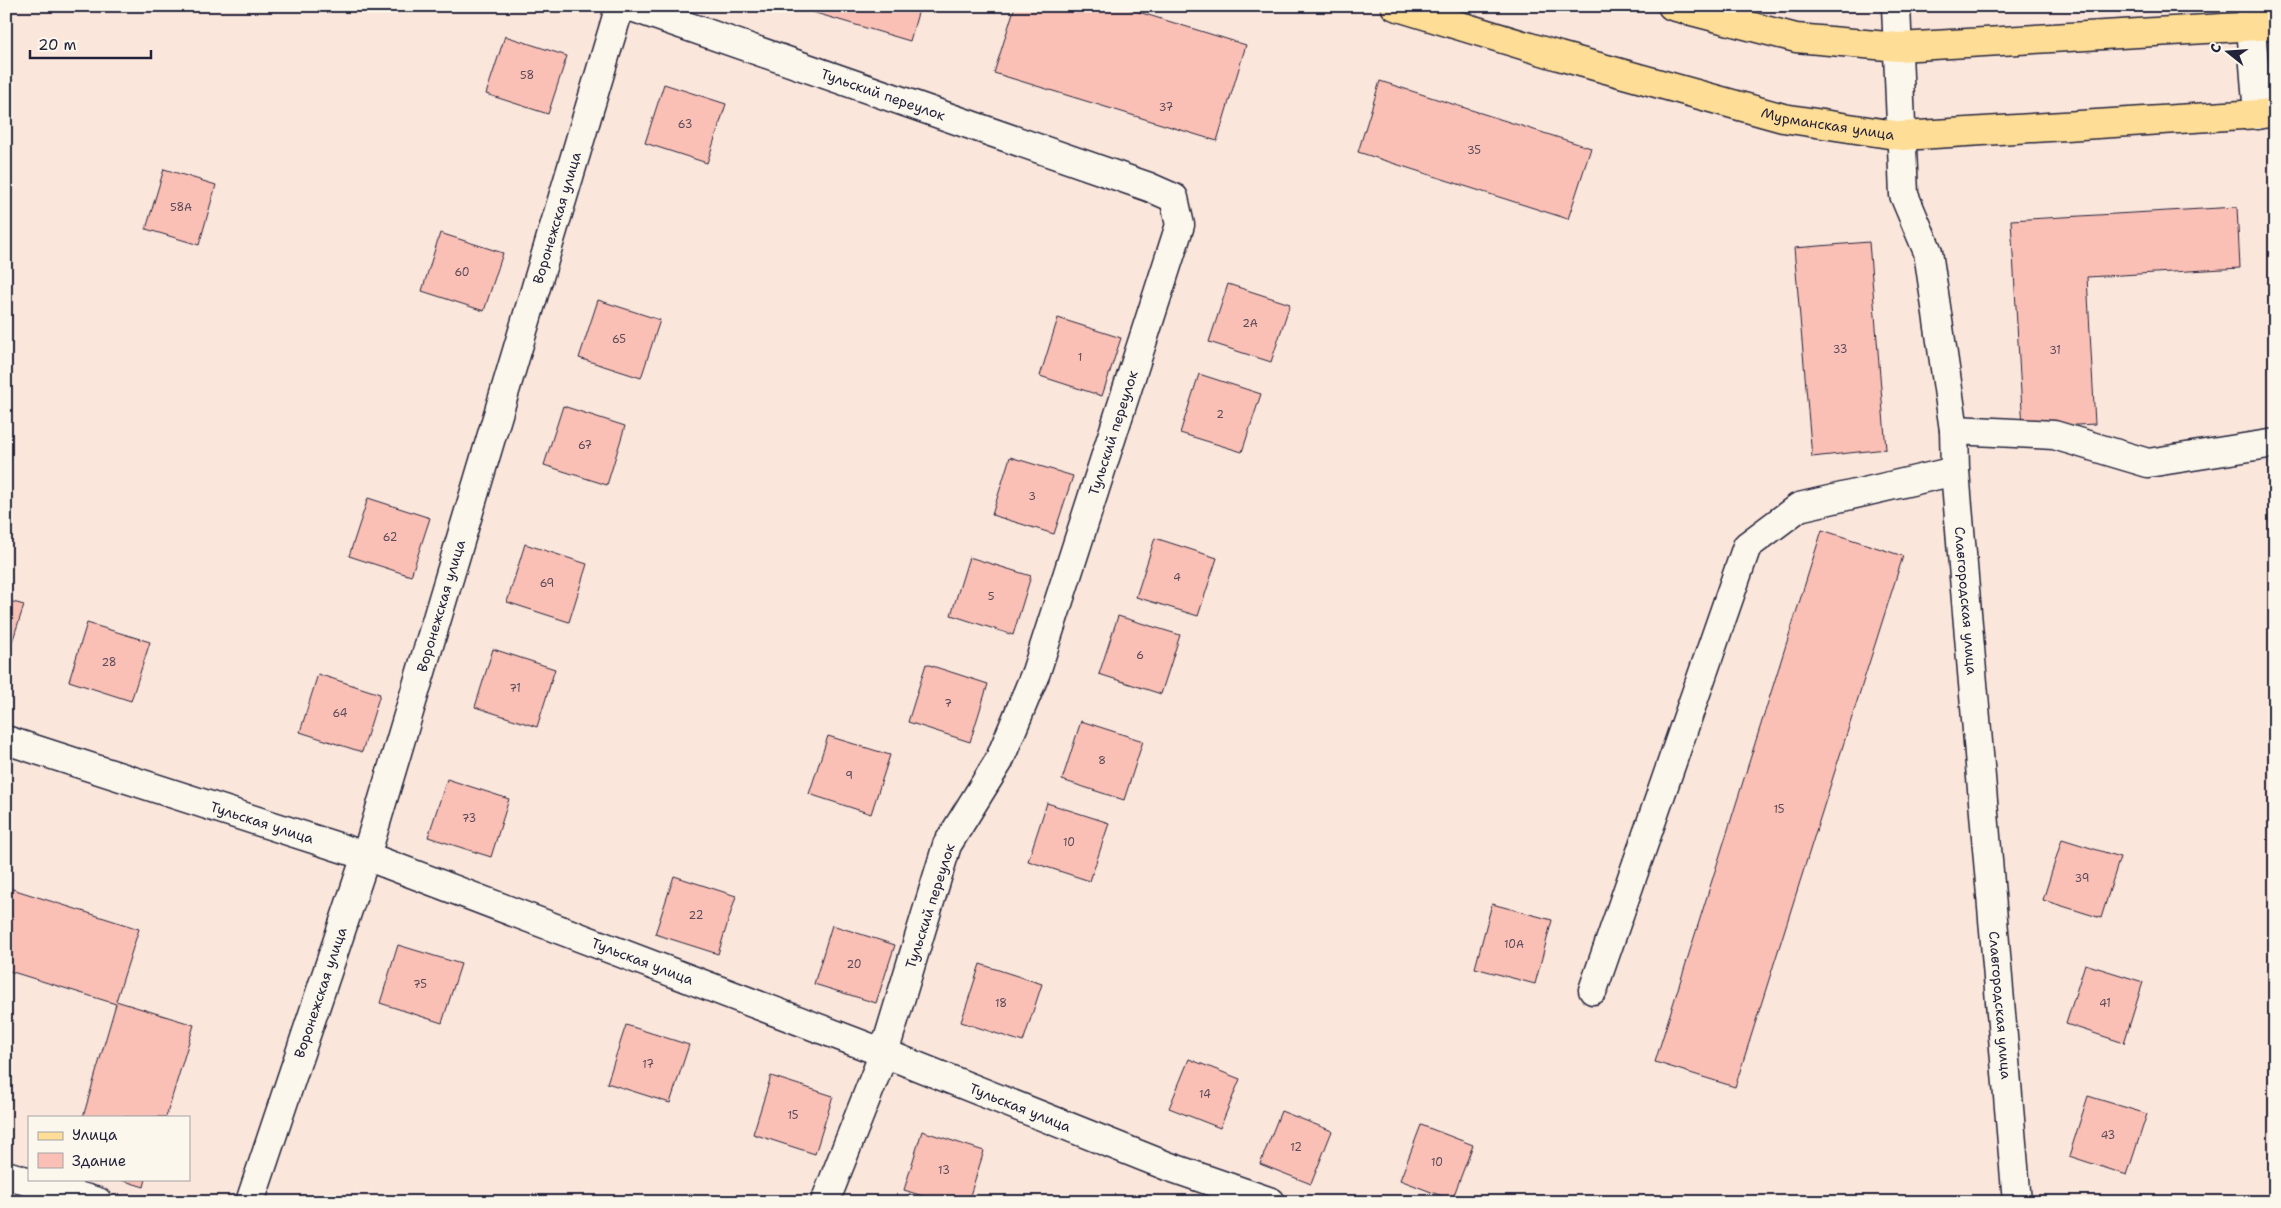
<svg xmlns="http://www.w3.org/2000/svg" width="2281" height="1208" font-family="'Shantell Sans',sans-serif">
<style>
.building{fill:#fbc0b5;stroke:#22223b}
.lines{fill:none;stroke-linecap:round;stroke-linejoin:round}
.minor-casing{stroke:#22223b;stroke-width:31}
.major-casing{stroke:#22223b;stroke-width:31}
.minor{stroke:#fbf7ec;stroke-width:28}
.major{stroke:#fedd96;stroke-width:28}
.labels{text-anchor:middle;stroke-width:5;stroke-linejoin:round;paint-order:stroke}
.number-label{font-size:11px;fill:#584a5a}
.street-label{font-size:14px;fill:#22223b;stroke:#fbf7ec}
</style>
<rect width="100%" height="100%" fill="#fbe6dc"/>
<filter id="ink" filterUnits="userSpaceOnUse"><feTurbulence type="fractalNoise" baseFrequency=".02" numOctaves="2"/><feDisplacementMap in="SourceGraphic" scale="10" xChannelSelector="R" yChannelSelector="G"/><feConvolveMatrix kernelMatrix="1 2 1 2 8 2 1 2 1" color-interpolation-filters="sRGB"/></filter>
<g filter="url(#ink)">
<!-- building -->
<path class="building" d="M792,6H920L910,41Z
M1015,6H1119L1246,45L1217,141L994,73Z
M505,36L567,56L548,114L486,94Z
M1380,81L1591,148L1568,219L1358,152Z
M664,84L726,104L707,163L645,143Z
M164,169L216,185L199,245L146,229Z
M2237,207L2240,268L2087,277L2095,424L2023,428L2011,220Z
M440,233L503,253L484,311L422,291Z
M1869,242L1886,449L1812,457L1794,248Z
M1228,284L1290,304L1271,362L1209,342Z
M598,300L660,320L641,378L579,358Z
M1058,318L1121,338L1102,396L1040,376Z
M1199,374L1261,394L1242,452L1180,433Z
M563,406L625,426L607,485L544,465Z
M1010,457L1073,476L1054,534L992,515Z
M368,498L430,518L411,576L349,556Z
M1822,530L1903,556L1735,1087L1655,1062Z
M1155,538L1217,558L1198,616L1136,597Z
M525,544L587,564L569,622L507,602Z
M969,557L1031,576L1013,635L951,615Z
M6,600L24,605L6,661Z
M1118,616L1180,635L1161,694L1099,674Z
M87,623L150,642L131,701L69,681Z
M493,649L555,669L537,727L475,707Z
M926,664L988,684L970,742L908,722Z
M318,674L380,694L362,752L300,732Z
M1081,721L1143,741L1124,800L1062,780Z
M828,736L890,755L871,814L809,794Z
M447,779L509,799L491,857L428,837Z
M1047,803L1109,823L1090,881L1028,861Z
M2062,839L2120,857L2101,918L2043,900Z
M674,876L736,896L718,954L655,934Z
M6,887L139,929L116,1001L194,1025L166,1117H83L116,1004L6,970Z
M1492,904L1552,920L1535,984L1475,968Z
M832,925L895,945L876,1003L814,984Z
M398,945L461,964L442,1023L380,1003Z
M980,964L1042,984L1023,1042L961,1022Z
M2085,964L2143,982L2124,1043L2066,1024Z
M626,1025L689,1045L670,1103L607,1083Z
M1189,1059L1240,1079L1220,1128L1169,1108Z
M771,1076L833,1096L815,1154L753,1134Z
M2088,1096L2147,1114L2127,1175L2069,1156Z
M1281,1111L1332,1131L1311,1184L1260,1164Z
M1421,1125L1473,1145L1452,1200L1400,1180Z
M922,1131L984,1151L968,1202H941L904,1190Z
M118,1179H146L144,1187Z"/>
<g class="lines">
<!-- minor casing -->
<g class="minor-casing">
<g id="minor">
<path id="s1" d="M629,6L1149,187L1174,198L1180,225L1036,672L999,761L947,845L884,1053L825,1202"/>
<path id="s2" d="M1896,6L1904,195L1928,252L1954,430L1955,471L2017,1202"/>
<path d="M2252,6L2251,27L2258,115"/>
<path d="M1954,430L2054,435L2148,463L2275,443"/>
<path id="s3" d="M6,740L366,856L884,1053L1167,1166L1271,1202"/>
<path d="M1593,990L1747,546L1799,507L1955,471"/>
<path d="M6,1175L98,1202"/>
<path id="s4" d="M250,1202L366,856L620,6"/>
</g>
</g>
<!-- major casing -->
<g class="major-casing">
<g id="major">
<path id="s5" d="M1395,6L1559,56L1783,118L1902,136L2275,113"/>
<path d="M1672,6L1796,38L1899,47L2275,25"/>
</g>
</g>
<!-- minor -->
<use href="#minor" class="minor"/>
<!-- major -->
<use href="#major" class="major"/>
</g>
</g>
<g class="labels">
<!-- number labels -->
<g class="number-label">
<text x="527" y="79">58</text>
<text x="1166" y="111">37</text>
<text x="685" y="128">63</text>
<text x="1474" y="154">35</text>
<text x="181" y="211">58А</text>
<text x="462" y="276">60</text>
<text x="1250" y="327">2А</text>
<text x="619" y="343">65</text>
<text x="1840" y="353">33</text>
<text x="2055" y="354">31</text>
<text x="1080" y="361">1</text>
<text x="1220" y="418">2</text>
<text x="585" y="449">67</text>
<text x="1032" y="500">3</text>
<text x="390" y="541">62</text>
<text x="1177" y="581">4</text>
<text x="547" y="587">69</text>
<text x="991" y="600">5</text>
<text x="1140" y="659">6</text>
<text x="109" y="666">28</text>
<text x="515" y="692">71</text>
<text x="948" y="707">7</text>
<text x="340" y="717">64</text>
<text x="1102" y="764">8</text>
<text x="849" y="779">9</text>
<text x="1779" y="813">15</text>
<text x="469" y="822">73</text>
<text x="1069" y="846">10</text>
<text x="2082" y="882">39</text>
<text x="696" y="919">22</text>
<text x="1514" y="948">10А</text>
<text x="854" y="968">20</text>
<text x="420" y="988">75</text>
<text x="1001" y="1007">18</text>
<text x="2105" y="1007">41</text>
<text x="648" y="1068">17</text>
<text x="1205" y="1098">14</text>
<text x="793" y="1119">15</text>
<text x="2108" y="1139">43</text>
<text x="1296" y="1151">12</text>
<text x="1437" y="1166">10</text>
<text x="944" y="1174">13</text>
</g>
<!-- street labels -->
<g class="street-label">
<text dy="5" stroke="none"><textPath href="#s1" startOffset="269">Тульский переулок</textPath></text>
<text dy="5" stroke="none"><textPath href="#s5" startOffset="449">Мурманская улица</textPath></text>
<text dy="5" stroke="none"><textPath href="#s4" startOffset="1031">Воронежская улица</textPath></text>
<text transform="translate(1113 433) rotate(-72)" y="5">Тульский переулок</text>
<text dy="5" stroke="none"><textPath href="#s2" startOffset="602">Славгородская улица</textPath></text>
<text dy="5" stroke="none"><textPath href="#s4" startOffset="626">Воронежская улица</textPath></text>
<text dy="5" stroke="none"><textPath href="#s3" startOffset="269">Тульская улица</textPath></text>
<text transform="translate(930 906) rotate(-72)" y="5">Тульский переулок</text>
<text dy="5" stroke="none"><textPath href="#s3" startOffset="674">Тульская улица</textPath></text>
<text dy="5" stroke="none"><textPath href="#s4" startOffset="221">Воронежская улица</textPath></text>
<text dy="5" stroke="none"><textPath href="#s2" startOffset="1008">Славгородская улица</textPath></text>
<text dy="5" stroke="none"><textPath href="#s3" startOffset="1079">Тульская улица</textPath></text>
</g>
</g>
<!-- margin -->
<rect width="2281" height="1208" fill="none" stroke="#fbf7ec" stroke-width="25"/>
<rect x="12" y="12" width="2256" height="1183" fill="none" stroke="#22223b" stroke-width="2" filter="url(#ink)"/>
<!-- legend -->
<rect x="28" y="1116" width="162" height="65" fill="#fbf7ec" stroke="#a4a2a5"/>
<rect x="38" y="1132" width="25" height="8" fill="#fedd96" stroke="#a4a2a5"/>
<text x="72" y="1140" font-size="15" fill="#22223b">Улица</text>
<rect x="38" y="1153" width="25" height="15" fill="#fbc0b5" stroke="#a4a2a5"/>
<text x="72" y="1166" font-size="15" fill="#22223b">Здание</text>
<!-- north arrow -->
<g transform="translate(2228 52) rotate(287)" stroke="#fbf7ec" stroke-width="4" paint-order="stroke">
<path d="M0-4L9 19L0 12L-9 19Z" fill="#22223b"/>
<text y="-8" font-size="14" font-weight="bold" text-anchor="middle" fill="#22223b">С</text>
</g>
<!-- scale -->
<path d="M30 50v8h121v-8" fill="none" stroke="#22223b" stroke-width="2.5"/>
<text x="38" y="50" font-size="15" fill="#22223b" stroke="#fbf7ec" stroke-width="4" paint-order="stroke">20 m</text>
</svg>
